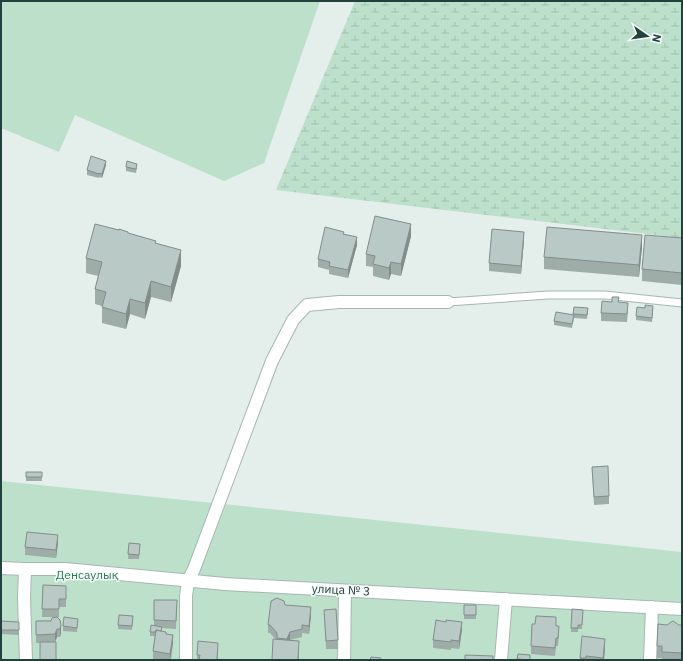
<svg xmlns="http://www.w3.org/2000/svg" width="683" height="661" font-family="'IBM Plex Sans',sans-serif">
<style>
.green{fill:#bce0ca}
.wetland{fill:url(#wetland-marsh)}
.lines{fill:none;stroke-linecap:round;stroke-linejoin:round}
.service-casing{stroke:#a6b7b3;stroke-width:9}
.minor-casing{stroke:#a6b7b3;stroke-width:14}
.service{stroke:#fff;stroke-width:7}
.minor{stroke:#fff;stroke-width:12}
.wall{fill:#9fada9}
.shaded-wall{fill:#828d8a}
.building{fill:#b9c9c5;stroke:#828d8a}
.labels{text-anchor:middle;stroke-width:3;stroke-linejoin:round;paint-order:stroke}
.park-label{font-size:12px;fill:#2a7b53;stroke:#f5faf8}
.street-label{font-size:12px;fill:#22413d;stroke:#f5faf8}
</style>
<defs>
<pattern id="wetland-marsh" width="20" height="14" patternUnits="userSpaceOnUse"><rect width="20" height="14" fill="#bce0ca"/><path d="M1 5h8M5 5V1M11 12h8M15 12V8" fill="none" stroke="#a1c1ae"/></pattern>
</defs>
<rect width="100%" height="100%" fill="#e4eeeb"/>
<!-- green -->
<path class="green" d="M1,1H320L264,163L224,181L75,115L59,152L1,128Z
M1,481L682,552V660H1Z"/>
<!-- wetland -->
<path class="wetland" d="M355,1H682V238L276,190Z"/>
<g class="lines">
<!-- service casing -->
<g class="service-casing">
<path id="service" d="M448,302L548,295H605L682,303"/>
</g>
<!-- minor casing -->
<g class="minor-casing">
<path id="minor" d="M1,568L25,569H65L225,584L682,609
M25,569L24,598L26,660
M186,660V596L188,581L194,569L272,361L293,320L307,305L339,302H448
M344,660L345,591
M501,660L506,599
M650,660L652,607"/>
</g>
<!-- service -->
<use href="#service" class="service"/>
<!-- minor -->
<use href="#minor" class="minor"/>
</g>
<!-- wall -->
<path class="wall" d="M106,165L102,178L99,177V178L87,175V170Z
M126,167L137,168L136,173L126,171Z
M128,234L156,244L181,266L171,302L151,297L145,319L130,314L126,329L102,323V306L95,304V289L98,276L86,273V258Z
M344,234L357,245L348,278L329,274V270L318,267V259Z
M411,236L401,276L391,274L389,280L373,276V267L366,266V254Z
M682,238V285L642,281V269Z
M524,240L521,274L489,271V263Z
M642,247L639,277L544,269V257Z
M619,302L628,311L627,322L601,321V313Z
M574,307L588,312L587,319L574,318L572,328L554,325V321L573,315Z
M653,310L652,322L636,320V316Z
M592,467L609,496V504L594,505Z
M26,472H42V481H26Z
M58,543L56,558L25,555V547Z
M129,543L140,544L139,559H128Z
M43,585L66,586V607H59V617H42Z
M154,600L177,608L176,629L162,628L161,631L166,634L173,643L171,660H160L153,659V651L155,636H150V632L154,625Z
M464,605H476V619H464Z
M572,609L583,610L582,629H578V632H571Z
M324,610L338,640V649H326Z
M311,615L309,634L302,633V637L290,640L299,649V660H272L276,640L270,633H268V625Z
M60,620L61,633L60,637H57L55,642L36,643V621Z
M133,620L132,630L118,629V625Z
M1,621L19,622V635L1,634Z
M78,623L77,632L63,631V626Z
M667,625H682V660H662V658H657V646Z
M556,626L559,634L558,646H556L555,656L531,654V646Z
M462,630L459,649L451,648V650L433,648V640Z
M605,647L604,660H580V658Z
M218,651V660H197V655Z
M518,654L530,655V660H517Z"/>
<!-- shaded-wall -->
<path class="shaded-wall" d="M106,161V165L102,178V174Z
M411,224V236L401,276V264Z
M524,232V240L521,274V266Z
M642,235V247L639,277V265Z
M357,237V245L348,278V270Z
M181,250V266L171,302V287Z
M391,262V274L389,280V268Z
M151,281V297L145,319V303Z
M130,299V314L126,329V314Z
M58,535V543L56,558V550Z
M311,607V615L309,634V626Z
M462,622V630L459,649V641Z
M61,625V633L60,637V629Z
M57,629V637L55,642V634Z
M290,632V640L287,647V639Z
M173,635V643L170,660V654Z
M605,639V647L604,660H603Z"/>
<!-- building -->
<path class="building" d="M91,156L106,161L102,174L99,173V174L87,170Z
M127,161L137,164L136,169L126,167Z
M375,216L411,224L401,264L391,262L389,268L373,264L375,256L366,254Z
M95,224L119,230V229L128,232V233L156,241L155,243L181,250L171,287L151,281L145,303L130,299L126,314L102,307L106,292L95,289L102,262L86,258Z
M325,227L344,232L343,234L357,237L348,270L329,266L330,262L318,259Z
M547,227L642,235L639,265L544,257Z
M492,229L524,232L521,266L489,263Z
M645,235L682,238V273L642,269Z
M612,297H619L618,302L628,303L627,314L601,313L602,301L612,302Z
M645,305L653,306L652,318L636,316L637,307L645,308Z
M574,307L588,308L587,315L573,314Z
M556,312L574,315L572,324L554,321Z
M608,466L609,496L594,497L592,467Z
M26,472H42V477H26Z
M27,532L58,535L56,550L25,547Z
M129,543L140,544L139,555L128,554Z
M43,585L66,586V599H59V609H42Z
M277,598L284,601L285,605L311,607L309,626L302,625V629L290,632L287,639L277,638V633L270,625H268L271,601Z
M154,600H177L176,621L154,620Z
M464,605H476V615H464Z
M336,609L338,640L326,641L324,610Z
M572,609L583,610L582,625H578V628H571Z
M119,615L133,616L132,626L118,625Z
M536,616L556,617V626H559L558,638H556L555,648L531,646L532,624H535Z
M57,617L60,620L61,625L60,629H57L55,634L36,635V621H51L52,618Z
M64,617L78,619L77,628L63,626Z
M436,620L446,622V620L462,622L459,641L451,640V642L433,640Z
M1,621L19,622V630H1Z
M673,621L679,625H682V653L662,652V646H657L658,624L667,625L671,622Z
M151,625L162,627L161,631L156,630V632H150Z
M156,630L166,632V634L173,635L170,654L153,651Z
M582,636L605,639L603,658L586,656V658H580Z
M273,639L299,641L298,660H272Z
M198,641L218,643L217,660H199L200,655H197Z
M40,642H56V660H40Z
M518,654L530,655V660L517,659Z
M465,655L493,656V660H465Z
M371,657L381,658L380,660H370Z"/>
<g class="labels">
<!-- park labels -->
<g class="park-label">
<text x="87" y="579">Денсаулық</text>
</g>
<!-- street labels -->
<g class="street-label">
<text transform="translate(341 590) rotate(3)" y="4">улица № 3</text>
</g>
</g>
<!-- border -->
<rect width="683" height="661" fill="none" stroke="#22413d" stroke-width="4"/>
<!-- north arrow -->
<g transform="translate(647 36) rotate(103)" stroke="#f5faf8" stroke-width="3" paint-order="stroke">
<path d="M0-3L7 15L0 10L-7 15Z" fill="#22413d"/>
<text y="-6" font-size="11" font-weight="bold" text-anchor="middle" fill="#22413d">N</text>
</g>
</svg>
